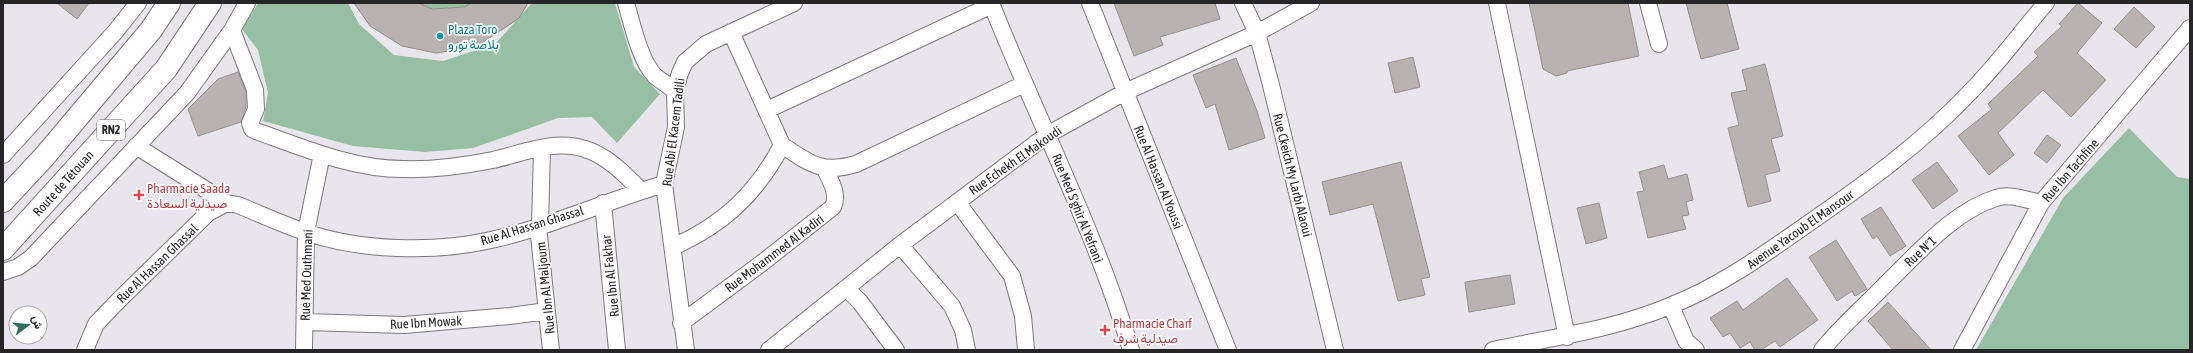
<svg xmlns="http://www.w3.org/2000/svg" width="2193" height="353" font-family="'Asap Condensed',Vazirmatn,sans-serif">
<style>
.green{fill:#97bfa4}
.building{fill:#b9b2b1;stroke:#97908f}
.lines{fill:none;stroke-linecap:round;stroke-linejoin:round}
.minor-casing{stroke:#7c797f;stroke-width:18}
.highway-casing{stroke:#7c797f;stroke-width:24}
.minor{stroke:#fff;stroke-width:16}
.highway{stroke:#fff;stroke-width:22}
.culture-dot{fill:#0f9aa8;stroke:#fff;stroke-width:1.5}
.health-dot{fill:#e0444e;stroke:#fff;stroke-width:1.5}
.labels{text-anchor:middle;stroke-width:3.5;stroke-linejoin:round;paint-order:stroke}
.shield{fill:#fff;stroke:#676668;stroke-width:1}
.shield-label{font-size:12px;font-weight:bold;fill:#262527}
.culture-label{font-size:13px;fill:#0d838f;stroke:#fff;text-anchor:start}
.street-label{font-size:13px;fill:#262527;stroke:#fff}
.health-label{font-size:13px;fill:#be3a42;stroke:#fff;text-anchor:start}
</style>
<rect width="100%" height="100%" fill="#e8e6ec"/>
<!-- green -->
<path class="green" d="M258,3H348L359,24L394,55L443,61L495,44L516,21L476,47L436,53L402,46L370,26L354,3H528L522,14L532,3H615L634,67L660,94L617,143L592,117L558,118L473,148L425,152L353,146L263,121L268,93L258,50L242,29Z
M2129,128L2177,177L2190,179V350H1976L2063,198Z"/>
<!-- building -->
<path class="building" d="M57,3H89L77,19Z
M354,3H418L432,9L465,7L471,3H528L519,18L476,47L436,53L402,46L370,26Z
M1114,3H1215L1220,19L1160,37L1163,45L1134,56Z
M1529,3H1628L1639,56L1567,71V73L1556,76L1543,69Z
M1686,3H1727L1739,49L1701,59Z
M2078,3L2102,23L2077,53L2106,80L2071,117L2043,90L1998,133L2014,155L1989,175L1958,136L1992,109L1988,104L2038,56L2034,52L2062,26L2059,24Z
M2134,7L2155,27L2136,48L2114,29Z
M1413,57L1420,87L1395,93L1388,63Z
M1236,58L1257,111L1265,138L1229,150L1215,104L1206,108L1193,75Z
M1765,64L1783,136L1771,139L1780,171L1765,175L1771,201L1748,207L1728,128L1739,125L1731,93L1747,90L1742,70Z
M238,72L246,92V107L241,122L198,136L188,109L218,79Z
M2047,135L2061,145L2047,163L2034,153Z
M1401,162L1430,277L1421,279L1425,295L1398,301L1373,204L1330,215L1322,182Z
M1937,162L1958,191L1933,209L1912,180Z
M1664,165L1668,179L1687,174L1693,200L1686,202L1689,215L1682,216L1686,229L1648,238L1637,192L1644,191L1639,172Z
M1599,203L1607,238L1586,244L1577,208Z
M1881,207L1906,246L1890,256L1877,236L1873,239L1861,219Z
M1836,240L1867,289L1855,296L1852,291L1837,301L1809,257Z
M1510,275L1515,304L1469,312L1465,282Z
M1787,278L1818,320L1780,347L1775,341L1761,350H1755L1750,342L1740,348L1730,333L1723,337L1710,318L1737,301L1743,310Z
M1888,302L1931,350H1893L1868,321Z"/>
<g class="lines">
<!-- minor casing -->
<g class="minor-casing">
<path id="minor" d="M626,3C632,23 640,61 655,76C661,81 669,86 675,91
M991,3C1037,119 1095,230 1131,350
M1090,3L1228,350
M1243,3L1257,33L1271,85L1335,350
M1497,3L1567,337
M1648,3L1659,44
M232,30L255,90L256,109L250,123L252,129L256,131C303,148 353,169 403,169C433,170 463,166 493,160C523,153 555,139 585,149C606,155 626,175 641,191
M731,32L782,145C810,164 822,174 856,164L1024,84
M767,110L992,5
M136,146L227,203
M3,155L115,32L138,3
M957,202L1012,276L1023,316L1026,350
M603,203L617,350
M540,225L542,148
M538,226L551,350
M900,245L952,306L963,330L967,350
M673,247C724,224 756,194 782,145
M3,272L18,267L31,258L187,93L232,30L247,3
M846,288L860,302L896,350
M1671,306L1686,341L1696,350
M305,322L404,325L510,316L547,311
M681,323L762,263L833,207C839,194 831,182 825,169
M85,350L96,324L119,300L208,213L227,203L238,205C260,214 282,224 305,232C360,251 434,253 491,240C550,227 606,201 664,184
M304,350L306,232L322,154
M686,350L664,184L676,127L675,91L680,73L685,62L706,44L794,3
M769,350L900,245L1047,135L1125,92L1257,33L1311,3
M1493,350C1554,337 1613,330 1672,305C1718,287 1759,258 1799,230C1861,187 1923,143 1974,88C2000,61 2022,31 2046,3
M1822,350C1842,325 1866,305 1888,282C1919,252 1954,211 1996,198C2010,193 2026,200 2041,203
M1962,350L2041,203L2190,28"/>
</g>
<!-- highway casing -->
<g class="highway-casing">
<path id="highway" d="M3,201L44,157L151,30L169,3
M3,249L166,69L210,3"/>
</g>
<!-- minor -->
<use href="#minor" class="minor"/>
<!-- highway -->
<use href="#highway" class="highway"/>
</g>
<!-- markers -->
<circle class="culture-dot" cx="440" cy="36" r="4"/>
<g class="health-dot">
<path d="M137 189h4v4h4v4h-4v4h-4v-4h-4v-4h4z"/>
<path d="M1103 324h4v4h4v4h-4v4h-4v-4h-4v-4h4z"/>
</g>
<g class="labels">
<!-- shield labels -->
<rect class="shield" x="97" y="120" width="28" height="20" rx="3"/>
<g class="shield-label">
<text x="111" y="134">RN2</text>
</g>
<!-- culture labels -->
<g class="culture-label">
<text x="448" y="34">Plaza Toro<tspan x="448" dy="15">بلاصة تورو</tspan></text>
</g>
<!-- street labels -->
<g class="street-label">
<text transform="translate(673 132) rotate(-83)" y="5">Rue Abi El Kacem Tadili</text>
<text transform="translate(1015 160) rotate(-35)" y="5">Rue Echekh El Makoudi</text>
<text transform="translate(2070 170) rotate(-49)" y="5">Rue Ibn Tachfine</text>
<text transform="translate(1293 175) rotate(76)" y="5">Rue Ckeich My Larbi Alaoui</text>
<text transform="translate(1159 177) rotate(68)" y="5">Rue Al Hassan Al Youssi</text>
<text transform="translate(63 183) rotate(-48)" y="5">Route de Tétouan</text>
<text transform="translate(1078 208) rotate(68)" y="5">Rue Med S'ghir Al Yefrani</text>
<text transform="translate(532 225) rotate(-17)" y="5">Rue Al Hassan Ghassal</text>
<text transform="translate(1800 229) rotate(-35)" y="5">Avenue Yacoub El Mansour</text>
<text transform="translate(1920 251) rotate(-43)" y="5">Rue N°1</text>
<text transform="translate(774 253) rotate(-37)" y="5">Rue Mohammed Al Kadiri</text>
<text transform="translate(157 263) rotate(-44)" y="5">Rue Al Hassan Ghassal</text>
<text transform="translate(306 275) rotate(-88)" y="5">Rue Med Outhmani</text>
<text transform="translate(610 276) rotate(-96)" y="5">Rue Ibn Al Fakhar</text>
<text transform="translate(545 288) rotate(-96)" y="5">Rue Ibn Al Maljoum</text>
<text transform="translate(426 322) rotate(-3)" y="5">Rue Ibn Mowak</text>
</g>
<!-- health labels -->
<g class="health-label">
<text x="147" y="193">Pharmacie Saada<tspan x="147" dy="15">صيدلية السعادة</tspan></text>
<text x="1113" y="328">Pharmacie Charf<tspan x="1113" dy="15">صيدلية شرف</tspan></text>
</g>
</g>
<!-- border -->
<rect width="2193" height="353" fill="none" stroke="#262527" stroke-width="8"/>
<!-- north arrow -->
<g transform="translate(28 325) rotate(74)"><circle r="19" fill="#ffffff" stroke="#a8a8a9"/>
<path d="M0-3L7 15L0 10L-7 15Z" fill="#2e6e5b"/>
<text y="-6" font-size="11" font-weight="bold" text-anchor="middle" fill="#262527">ش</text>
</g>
</svg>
